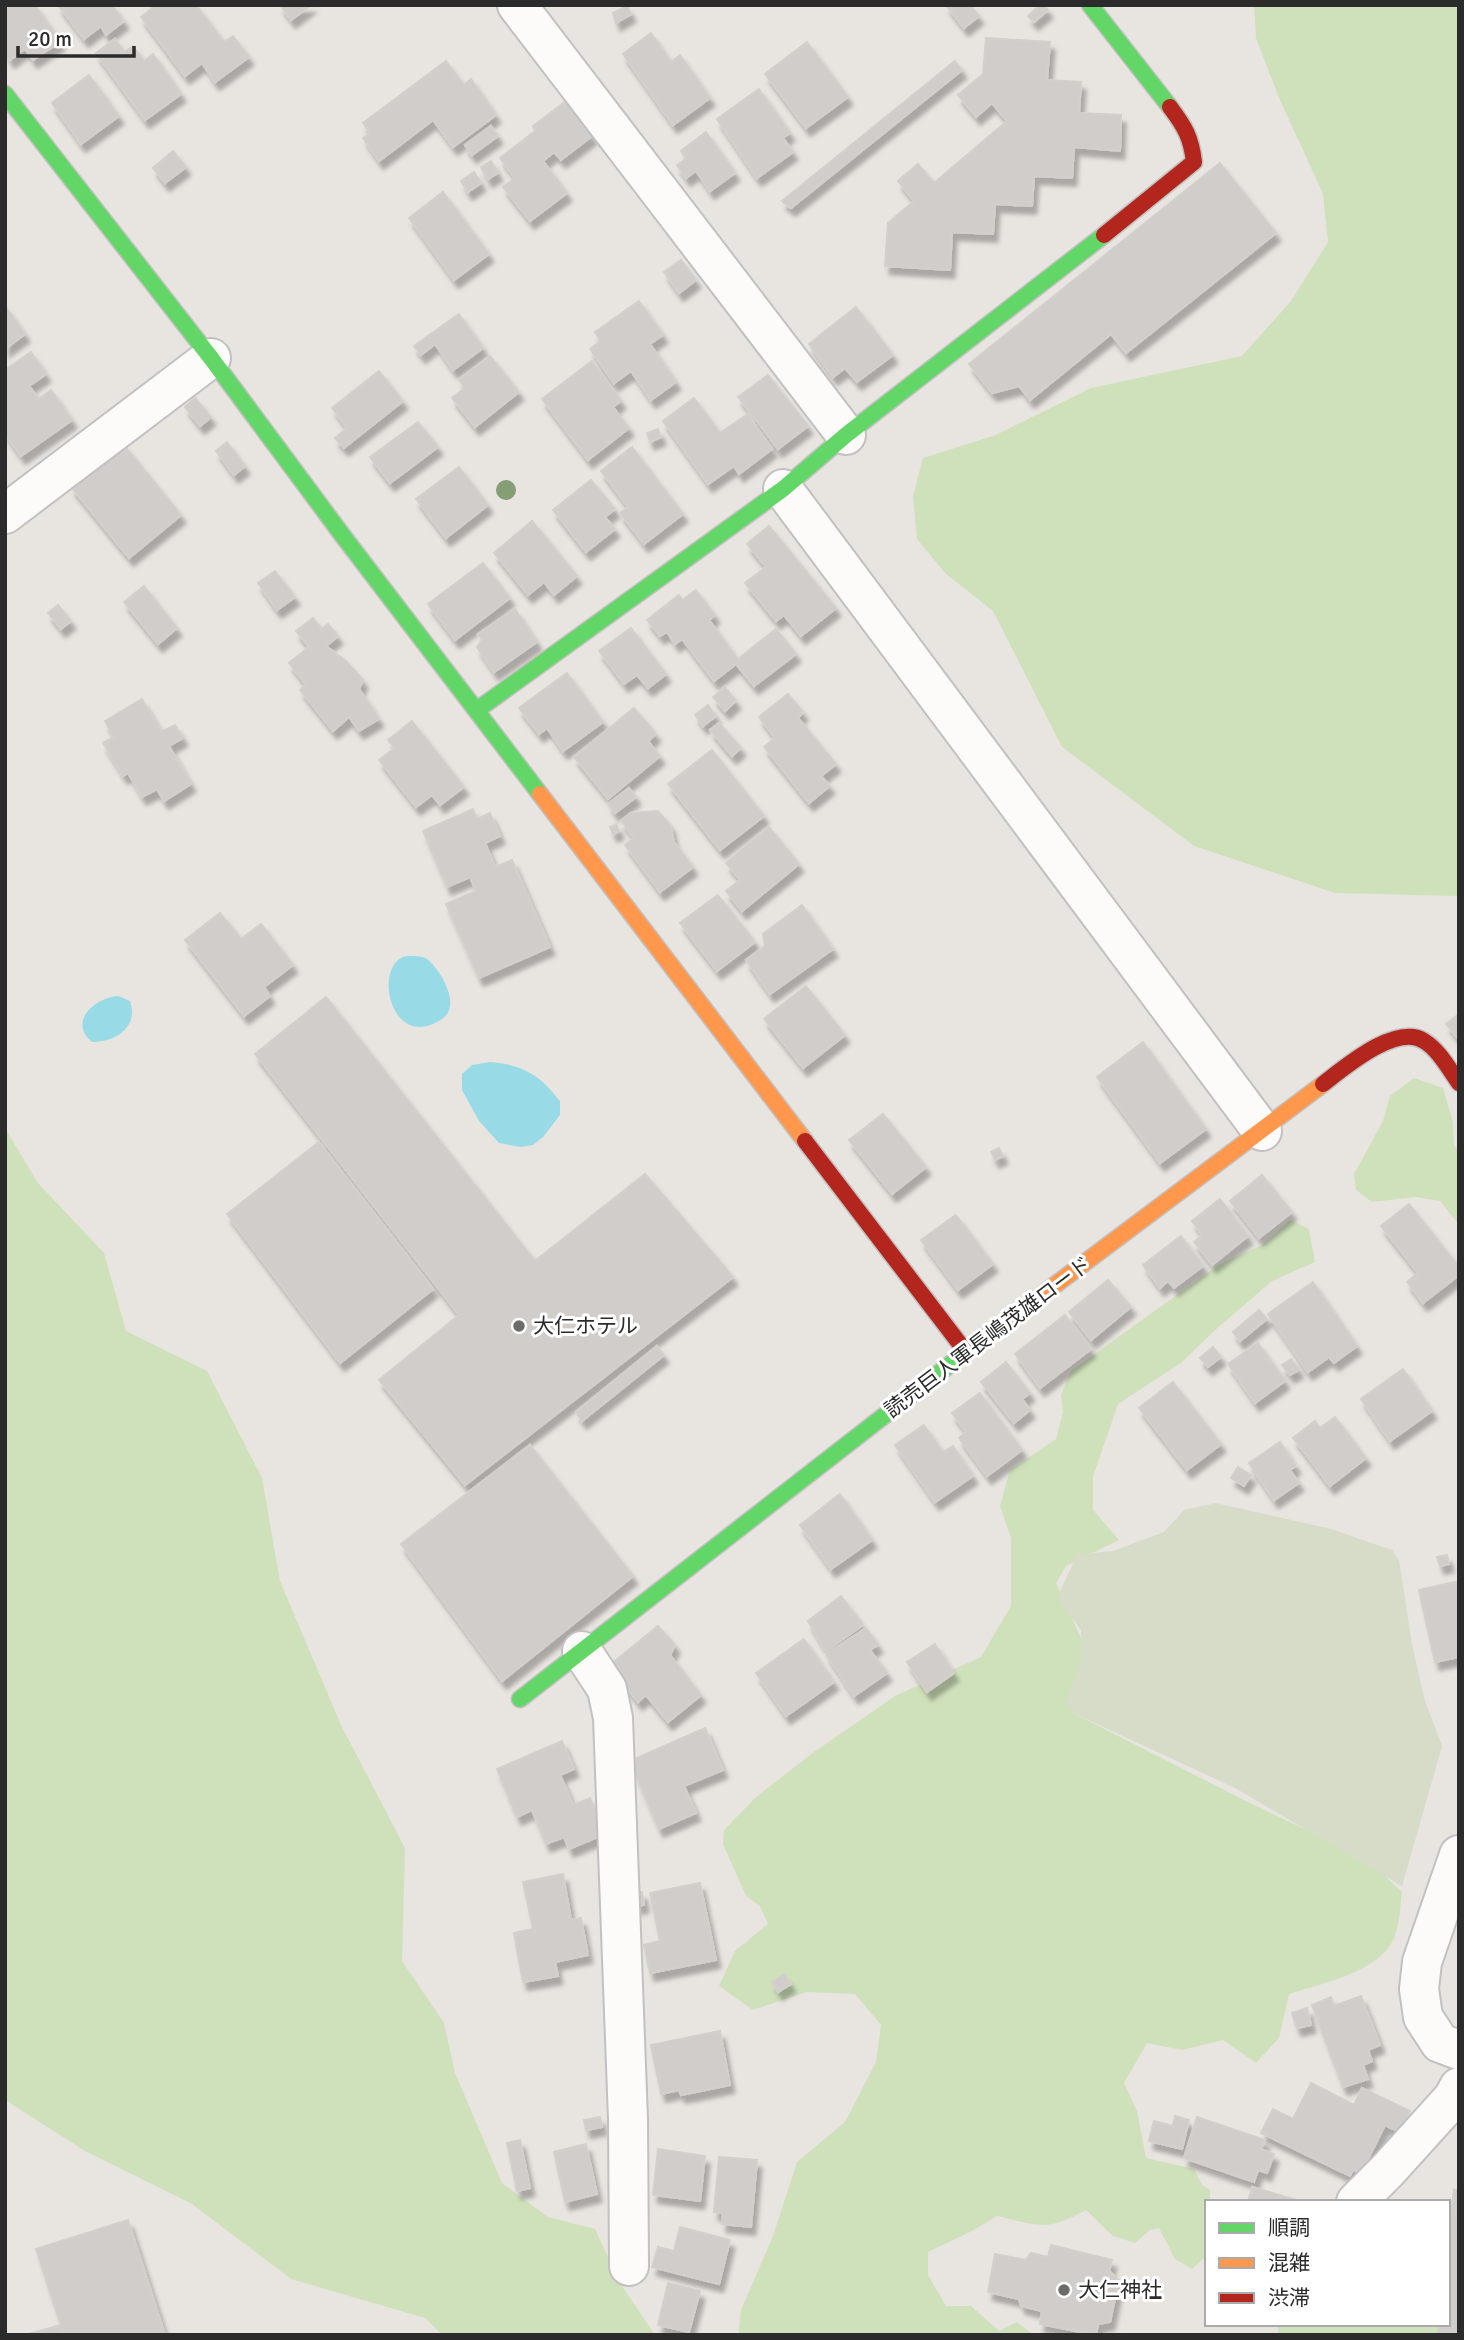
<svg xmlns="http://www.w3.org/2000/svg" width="1464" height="2340" font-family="Signika,'Noto Sans JP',sans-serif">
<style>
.green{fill:#cfe1bb}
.cemetery{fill:#d6dcc8}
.water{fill:#98dbe6}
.building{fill:#d0cdca;stroke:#d3d0cc;stroke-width:2;filter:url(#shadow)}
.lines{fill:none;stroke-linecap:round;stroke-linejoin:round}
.street-casing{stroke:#c2c1c1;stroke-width:42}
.fast-casing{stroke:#c2c1c1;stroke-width:19}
.slow-casing{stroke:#c2c1c1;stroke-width:19}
.jam-casing{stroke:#c2c1c1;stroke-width:19}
.street{stroke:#fcfbfa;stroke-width:38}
.fast{stroke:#63d668;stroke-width:16}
.slow{stroke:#ff974d;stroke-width:16}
.jam{stroke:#b3261e;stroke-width:16}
.tree{fill:#859e75}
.poi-dot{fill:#6d6c6a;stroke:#fff;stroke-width:2.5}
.labels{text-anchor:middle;stroke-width:6;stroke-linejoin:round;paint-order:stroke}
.poi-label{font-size:21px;fill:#2b2b2b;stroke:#fff;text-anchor:start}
.street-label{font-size:21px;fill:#2b2b2b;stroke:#fff}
</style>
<defs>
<filter id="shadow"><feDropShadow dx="4.5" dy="8" stdDeviation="2" flood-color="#0004"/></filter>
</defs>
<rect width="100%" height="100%" fill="#e8e4e0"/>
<!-- green -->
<path class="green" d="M1254,5H1459V896L1335,893L1194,846L1062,747L993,611L946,574L917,539L913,496L923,458L996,435L1091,388L1242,356L1291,301L1328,242L1323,194L1279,98L1256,38Z
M1414,1078L1443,1088L1453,1122L1454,1146L1459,1150V1225L1440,1201L1416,1197L1372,1202L1356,1190L1354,1174L1383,1121L1390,1096Z
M5,1128L38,1183L104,1253L126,1331L207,1371L262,1478L280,1581L341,1725L405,1848L402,1961L444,2023L455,2073L502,2183L548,2217L595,2229L620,2283L655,2335H442L425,2318L291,2279L192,2204L85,2151L5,2100Z
M1290,1220L1309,1229L1315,1262L1272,1281L1214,1331L1181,1363L1118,1404L1093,1477V1510L1119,1540L1066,1566L1056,1583L1084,1645L1073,1713L1244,1800L1367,1859L1402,1892C1400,1906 1400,1922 1395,1935C1383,1972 1322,1983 1289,1994L1279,2038L1256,2063L1223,2040L1182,2050L1147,2043L1124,2083L1137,2111L1146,2158L1194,2169L1202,2185L1210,2190V2202H1207V2256L1192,2269L1175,2259L1159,2228L1150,2230L1135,2243L1113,2236L1086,2210C1045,2232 1041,2226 997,2216L972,2231L928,2252V2275L946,2306H971L999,2331L1017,2322L1034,2335H738L741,2310L773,2236L797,2162L845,2122L876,2062L881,2025L855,1994L807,1992L753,2010L719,1986L735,1951L768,1924L760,1906L746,1896L723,1844L724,1830L756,1797L814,1752L895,1696L981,1657L1011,1606V1538L1000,1506L1010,1470L1056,1439L1063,1412L1061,1395L1071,1371L1220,1264L1262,1245Z
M1277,2324H1448L1451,2335H1279Z"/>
<!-- cemetery -->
<path class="cemetery" d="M1216,1503L1331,1529L1392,1550L1399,1560L1412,1645L1425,1701L1442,1746L1402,1886L1235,1788L1073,1713L1067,1701L1081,1664V1630L1057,1598L1077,1555L1113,1551L1164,1532L1184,1510Z"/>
<!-- water -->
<path class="water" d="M411,956C417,956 422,956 427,959C441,970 462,1006 442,1019C393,1052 374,973 401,958C404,956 408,956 411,956Z
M118,996L130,1001C139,1027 116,1042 92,1042C68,1022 94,998 118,996Z
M490,1062C523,1065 539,1074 560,1101V1115L543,1137L533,1145L521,1147L499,1143L479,1121L462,1090V1074L472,1065Z"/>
<!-- building -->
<path class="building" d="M5,5H35L60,42L33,60L25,49L10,60L5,52Z
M58,5H112L124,21L106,35L101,26L84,39Z
M156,5H196L224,42L233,36L249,57L215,82L202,63L185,76L141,17Z
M280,5H311L291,20Z
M946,5H970L979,16L964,28Z
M1040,5H1044L1048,10L1034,22L1028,16Z
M627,6L631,14L616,23L613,13Z
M651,33L671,62L680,55L710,98L673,125L623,54Z
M986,38L1050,42L1047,80L1081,82L1079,113L1121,115L1120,151L1074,147L1072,178L1034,176L1032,206L995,204L993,234L952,232L950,270L885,266L888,223L914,201L898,181L918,164L934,183L1007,121L992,103L976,117L958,95L983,74Z
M115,39L124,52L133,46L144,61L153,54L181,94L145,120L96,53Z
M807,42L848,97L806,128L765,74Z
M446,61L464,85L471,79L496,115L453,147L433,120L379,161L363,138L370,133L363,123Z
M955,61L962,70L791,208L782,201Z
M89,75L119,116L81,144L52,103Z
M759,89L790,133L783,138L793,152L757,178L717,119Z
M565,102L592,136L561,160L554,152L543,161L567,193L530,221L503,187L515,178L500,158L535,131L533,126Z
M491,126L498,136L472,155L465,145Z
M706,132L735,173L710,191L696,171L686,178L677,165L686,159L681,151Z
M173,151L186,167L165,183L153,168Z
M491,161L498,173L488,179L481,167Z
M1220,163L1276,233L1126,353L1111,334L1030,400L1019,386L992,393L969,364Z
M474,172L481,183L468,192L461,181Z
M443,192L489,254L454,280L409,218Z
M681,260L696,280L679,293L664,272Z
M639,301L663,335L650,344L676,382L651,400L631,371L614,383L590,349L601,341L595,332Z
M6,307L25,334L5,349V307Z
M856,307L893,355L857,382L845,368L833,377L809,344Z
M459,314L483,348L453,370L435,344L421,355L414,346Z
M31,352L46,374L29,386L39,399L51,390L72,420L21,456L5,434V370Z
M490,356L519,392L475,427L452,398L465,388L459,380Z
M592,361L621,401L613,407L629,428L588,460L542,399Z
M379,371L403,401L344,448L335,438L347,428L332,408Z
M768,375L808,426L778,449L738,397Z
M195,398L211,417L200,426L185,407Z
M694,398L720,433L748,414L772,449L739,474L734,466L708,484L663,421Z
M418,422L438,447L390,483L370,457Z
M658,429L661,437L650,442L647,433Z
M227,442L245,466L234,475L216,451Z
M123,444L181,515L129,558L71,487Z
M632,447L683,514L644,544L620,513L628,507L601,471Z
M459,467L488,505L446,538L416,499Z
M591,480L615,509L605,517L615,529L586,552L553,510Z
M532,521L577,576L554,595L544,582L528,595L494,553Z
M769,526L836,608L801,636L784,615L776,621L745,583L766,567L747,544Z
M483,563L510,598L455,640L428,604Z
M275,571L295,597L277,610L258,583Z
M144,586L177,628L158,644L124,602Z
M696,590L715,615L709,620L738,659L776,629L796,654L754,686L736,664L714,681L682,639L675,644L667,632L660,636L647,620L679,595L683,600Z
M58,605L71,621L61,629L48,613Z
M515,609L537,642L494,672L477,647L482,640L478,634Z
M313,618L322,629L328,624L338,636L326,646L346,661L363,680L359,689L379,719L359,731L349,717L333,731L300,690L306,685L289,663L309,647L296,631Z
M631,628L666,674L648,688L637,675L624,684L599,651Z
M567,673L603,722L563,751L547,728L539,734L519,708Z
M725,687L736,701L725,711L713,697Z
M788,694L803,712L798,718L836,764L821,776L830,786L809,803L764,747L775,738L759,717Z
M142,699L161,732L175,725L183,738L169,746L191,784L164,801L157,789L142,797L128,773L123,776L103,743L114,737L105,721Z
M708,705L716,716L703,726L695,715Z
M634,708L656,734L648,741L660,756L608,799L574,757Z
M412,721L464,787L440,805L432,795L416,807L379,760L395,748L388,740Z
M719,723L741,748L732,756L710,730Z
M712,750L764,816L720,850L668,784Z
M629,788L636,797L615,813L608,804Z
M473,809L477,819L490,813L500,836L485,843L495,867L512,860L550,947L479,978L446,904L476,891L470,877L447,887L423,831Z
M658,811L670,825L674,842L693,867L660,892L625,845L634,838L621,821L631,813Z
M616,824L619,831L613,834L610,827Z
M769,827L799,864L742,911L726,891L740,880L726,863Z
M718,895L755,942L717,971L680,923Z
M802,905L833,949L770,994L746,960L765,946L763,934Z
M220,913L241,939L261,924L293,965L264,987L270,996L244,1016L185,940Z
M806,986L845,1035L803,1068L764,1019Z
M326,997L535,1261L645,1174L733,1277L465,1485L379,1380L459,1315L255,1054Z
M1459,1014V1040L1446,1024Z
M1143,1042L1206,1129L1160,1163L1097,1077Z
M883,1114L926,1167L892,1194L849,1140Z
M319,1142L433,1289L340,1363L227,1214Z
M999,1148L1003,1156L995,1160L991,1152Z
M1262,1175L1292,1212L1259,1238L1230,1201Z
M1220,1199L1248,1236L1212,1265L1194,1242L1202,1235L1192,1221Z
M1409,1204L1459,1267V1275L1423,1303L1407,1282L1418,1273L1381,1226Z
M956,1215L993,1264L958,1290L921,1240Z
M1181,1236L1203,1266L1174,1288L1168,1281L1160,1288L1143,1265Z
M1108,1280L1131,1307L1091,1340L1069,1312Z
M1313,1282L1357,1346L1334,1363L1329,1357L1308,1372L1268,1314Z
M1259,1310L1267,1319L1240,1341L1233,1332Z
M1065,1315L1091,1349L1040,1388L1015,1354Z
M1258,1343L1285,1381L1255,1403L1228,1364Z
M657,1346L664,1355L582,1421L576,1412Z
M1213,1347L1221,1357L1208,1367L1200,1358Z
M1291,1359L1299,1370L1290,1375L1282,1365Z
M1006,1362L1030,1393L1022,1399L1030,1410L1014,1423L981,1382Z
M1403,1369L1432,1411L1390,1441L1361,1399Z
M1173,1382L1221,1444L1187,1470L1139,1408Z
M980,1393L1022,1450L987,1476L959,1438L966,1432L952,1413Z
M1335,1417L1366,1458L1330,1486L1293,1438L1315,1421L1320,1428Z
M924,1425L943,1452L953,1446L973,1476L935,1502L895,1445Z
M1280,1442L1296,1466L1290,1470L1299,1483L1274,1500L1249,1463Z
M530,1445L633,1576L502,1681L401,1544Z
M1238,1467L1251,1475L1244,1486L1231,1478Z
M840,1494L872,1540L831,1569L800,1525Z
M1447,1555L1449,1564L1440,1566L1437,1557Z
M1459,1581V1657L1435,1662L1419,1590Z
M841,1596L863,1625L826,1651L808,1621Z
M658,1626L675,1645L670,1655L701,1695L668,1722L646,1695L638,1702L609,1666Z
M866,1628L878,1645L870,1650L887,1673L854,1696L826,1654Z
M804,1639L834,1682L786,1716L756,1673Z
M935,1644L954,1673L927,1692L907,1662Z
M705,1728L723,1770L684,1786L696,1813L659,1829L630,1761Z
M562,1741L574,1769L560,1775L573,1805L590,1798L605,1834L569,1849L564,1837L546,1844L532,1810L517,1817L497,1769Z
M563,1874L571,1920L581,1918L588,1955L555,1962L558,1976L523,1982L514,1933L533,1929L523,1882Z
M700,1883L716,1960L650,1973L644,1945L660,1941L650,1893Z
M642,1892L644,1905L636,1906L634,1893Z
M784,1974L791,1984L778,1992L772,1982Z
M1361,1996L1380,2045L1368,2050L1372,2061L1363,2065L1368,2079L1343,2087L1312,2005L1331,1997L1334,2006Z
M1307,2008L1311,2025L1297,2028L1292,2013Z
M720,2031L730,2085L681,2095L679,2090L661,2094L651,2045Z
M1311,2083L1354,2105L1362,2088L1410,2111L1399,2132L1385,2125L1361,2173L1353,2170L1350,2176L1261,2133L1273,2109L1293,2119Z
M1175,2116L1189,2120L1182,2149L1149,2141L1154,2121L1173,2126Z
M600,2117L602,2127L586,2130L584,2120Z
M1197,2117L1265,2140L1261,2149L1274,2154L1267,2173L1258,2170L1254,2182L1184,2158Z
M520,2140L530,2188L517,2191L507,2143Z
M586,2144L597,2194L565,2202L554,2152Z
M658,2149L705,2156L700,2201L653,2195Z
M719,2157L757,2160L751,2227L722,2224L723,2213L714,2212Z
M1252,2187L1303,2202H1248Z
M1454,2190H1459V2335H1438L1439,2324H1448V2234Z
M128,2220L165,2335H64L36,2249Z
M680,2227L730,2240L719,2284L652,2267L658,2247L674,2251Z
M1051,2245L1112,2260L1109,2271L1119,2280L1110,2322L1098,2324L1096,2335L1040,2324L1042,2311L1021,2306L1019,2299L988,2292L995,2254L1026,2260L1031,2253L1048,2257Z
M668,2283L700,2291L689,2332L658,2325Z
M61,2325L64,2335H25Z"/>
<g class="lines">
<!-- street casing -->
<g class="street-casing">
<path id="street" d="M517,5L846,435
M783,489L1262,1131
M5,514L211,358
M582,1651L607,1689L613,1718L628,2119L629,2266
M1459,1855L1422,1962L1419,1989L1423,2017L1440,2043L1459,2050
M1356,2202L1388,2170L1453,2098L1459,2087"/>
</g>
<!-- fast casing -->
<g class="fast-casing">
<path id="fast" d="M1090,5L1170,107
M5,94L211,358L343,536L540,794
M477,710L783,489L846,435L1104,235
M520,1699L975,1345"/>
</g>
<!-- slow casing -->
<g class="slow-casing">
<path id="slow" d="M540,794L805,1141
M975,1345L1323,1084"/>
</g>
<!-- jam casing -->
<g class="jam-casing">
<path id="jam" d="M1104,235L1194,162C1191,137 1185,127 1170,107
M1323,1084C1344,1068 1396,1023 1424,1041C1439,1050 1449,1069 1459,1083
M805,1141L966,1352"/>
</g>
<!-- street -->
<use href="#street" class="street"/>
<!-- fast -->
<use href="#fast" class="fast"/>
<!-- slow -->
<use href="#slow" class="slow"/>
<!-- jam -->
<use href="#jam" class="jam"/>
</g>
<!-- trees -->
<circle class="tree" cx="506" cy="490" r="10"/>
<!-- markers -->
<g class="poi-dot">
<circle cx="519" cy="1326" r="7"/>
<circle cx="1064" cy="2290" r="7"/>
</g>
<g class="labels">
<!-- poi labels -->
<g class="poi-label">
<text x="533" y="1333">大仁ホテル</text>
<text x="1078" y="2297">大仁神社</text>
</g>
<!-- street labels -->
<g class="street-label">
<text transform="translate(988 1337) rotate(-37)" y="7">読売巨人軍長嶋茂雄ロード</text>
</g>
</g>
<!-- border -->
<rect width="1464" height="2340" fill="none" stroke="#2b2b2b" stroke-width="14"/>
<!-- legend -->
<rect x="1205" y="2200" width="245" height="126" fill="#ffffff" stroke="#aaaaaa" stroke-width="2"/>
<rect x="1219" y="2223" width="35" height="10" fill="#63d668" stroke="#aaaaaa" stroke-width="2"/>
<text x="1268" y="2235" font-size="21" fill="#2b2b2b">順調</text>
<rect x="1219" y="2258" width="35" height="10" fill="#ff974d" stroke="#aaaaaa" stroke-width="2"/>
<text x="1268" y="2270" font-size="21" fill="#2b2b2b">混雑</text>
<rect x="1219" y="2293" width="35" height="10" fill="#b3261e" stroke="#aaaaaa" stroke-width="2"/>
<text x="1268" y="2305" font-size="21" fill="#2b2b2b">渋滞</text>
<!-- scale -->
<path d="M18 46v10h116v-10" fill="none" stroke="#2b2b2b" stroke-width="3.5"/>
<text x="28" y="46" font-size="21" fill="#2b2b2b" stroke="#ffffff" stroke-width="5" paint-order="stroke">20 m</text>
</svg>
